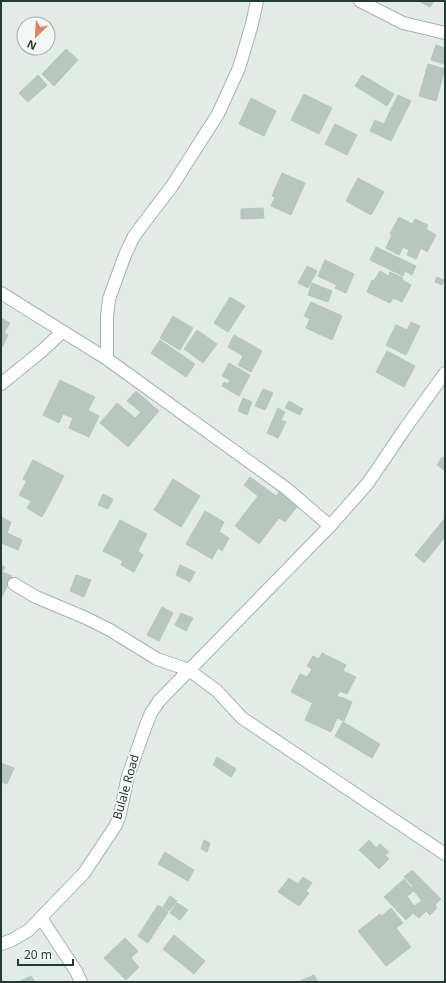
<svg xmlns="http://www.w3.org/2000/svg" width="446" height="983" font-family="'Noto Sans',sans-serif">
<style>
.building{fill:#b8c6c0;stroke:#b5c5be;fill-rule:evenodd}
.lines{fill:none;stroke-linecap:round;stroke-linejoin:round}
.street-casing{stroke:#a6b3ae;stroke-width:14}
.secondary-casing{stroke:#a2b6ae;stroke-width:14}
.street{stroke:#fff;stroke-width:12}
.secondary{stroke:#fff;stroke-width:12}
.labels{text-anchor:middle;stroke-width:3.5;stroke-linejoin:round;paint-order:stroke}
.street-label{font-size:12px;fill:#243b34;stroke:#f3f8f5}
</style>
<rect width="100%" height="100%" fill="#e3ebe7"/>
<!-- building -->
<path class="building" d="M419,1H434L430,7Z
M436,45L445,48V64L431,60Z
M66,49L78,60L54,86L42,74Z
M428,64L445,69L436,101L419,96Z
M38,75L47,85L28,102L19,93Z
M362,75L394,94L387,106L355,86Z
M304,94L332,108L319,134L291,120Z
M398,95L411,101L391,141L370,131L375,120L384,124Z
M251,98L276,111L264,136L239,124Z
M335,124L357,135L347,155L325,144Z
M282,173L305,183L291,215L271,206L275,197L272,196Z
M358,178L384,192L371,215L346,201Z
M263,208L264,218L241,219V209Z
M399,217L412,224L415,219L428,225L426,229L436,235L427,252L421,248L416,259L407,255L409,250L403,247L399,255L386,248L392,235L390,234Z
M376,247L416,266L412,275L405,271L403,276L370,260Z
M325,260L354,274L346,293L335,288L337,285L318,276Z
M307,266L317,271L308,288L298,283Z
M380,271L389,276L390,272L403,278L402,280L411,285L402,302L393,298L390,303L367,292L372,280L374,281Z
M437,277L444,280L442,285L435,282Z
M312,283L332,291L328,302L308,295Z
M230,297L245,306L228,332L214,323Z
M311,302L342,316L332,340L306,328L310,319L304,316Z
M173,316L193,328L180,350L160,338Z
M1,318L10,323L4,333L8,335L1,349Z
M411,322L420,326L406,355L386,345L396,325L407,330Z
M197,330L217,344L203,363L184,349Z
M234,335L262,351L251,372L238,365L243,356L228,347Z
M160,340L195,364L186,377L151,353Z
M387,351L415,366L404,387L376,372Z
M229,363L250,375L239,396L222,386L224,382L228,384L230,380L222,376Z
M60,380L95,397L88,410L99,416L89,437L69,428L73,418L63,414L59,423L43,415Z
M263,389L273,393L265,410L255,406Z
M136,391L159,411L128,447L100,423L117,403L135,418L141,412L127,401Z
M243,398L252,402L247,415L238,411Z
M289,401L303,409L300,415L285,408Z
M278,408L285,412L281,420L286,422L278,438L267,433Z
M442,457L445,459V471L437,465Z
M33,460L64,476L42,517L27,508L31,501L19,495L27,481L23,479Z
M250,477L276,496L281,490L299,504L285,522L279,518L259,544L235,526L258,496L244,485Z
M173,479L200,496L181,527L154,510Z
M103,494L113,499L108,509L98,505Z
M205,511L224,522L219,532L229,538L222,551L218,548L212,559L186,544Z
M1,517L11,522L7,533L22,540L18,550L1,543Z
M445,518V537L424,563L415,555Z
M120,520L147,534L138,551L143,555L134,572L121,565L123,561L103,551Z
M1,565L5,567L2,572L12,576L2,597Z
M180,565L195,572L190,582L176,575Z
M76,575L91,580L84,597L70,591Z
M162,607L173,613L159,641L147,635Z
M181,613L193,618L186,631L175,625Z
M322,653L346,665L343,671L356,677L347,694L340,691L337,696L341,698L336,708L331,706L328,711L291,692L300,674L307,677L312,669L307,666L313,656L319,659Z
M341,697L352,702L344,721L337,718L331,732L305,720L312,704L329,712L331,706L336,708Z
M343,722L380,744L372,758L335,736Z
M217,757L236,769L231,777L213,765Z
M1,763L14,768L7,784L1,782Z
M204,840L210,843L207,852L201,849Z
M369,840L376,848L380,844L389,852L385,855L389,859L379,869L359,850Z
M165,852L194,870L188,881L158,864Z
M412,870L441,899L435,905L437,908L430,915L426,911L419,918L413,913L406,920L384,897L404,879L412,888L413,886L404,877ZM414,891L422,901L414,906L407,896Z
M303,877L312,883L306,891L309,893L299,906L278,892L289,878L298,884Z
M170,896L177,901L169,911L163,907Z
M177,903L188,910L180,920L170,913Z
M158,905L168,912L148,943L138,936Z
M391,908L403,923L396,928L411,947L386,966L358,931L380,914L382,916Z
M174,935L205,961L194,974L163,949Z
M125,938L138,951L131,958L139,967L126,980L104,958Z
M314,975L318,982H298Z
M31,976L35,982H19Z"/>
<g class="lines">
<!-- street casing -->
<g class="street-casing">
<path id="street" d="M360,1L403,23L445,33
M1,293L107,359L287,489L330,526
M107,359V316L109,299L125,255L134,236L172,186L218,114L239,68L252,24L257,1
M1,384L43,350L62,332
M14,584L36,597L86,618L110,630L157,659L189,670L217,691L242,718L445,854
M41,918L76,971L81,982"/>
</g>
<!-- secondary casing -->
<g class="secondary-casing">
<path id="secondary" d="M1,944L12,940L29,930L84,873L116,825L120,814L128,776L145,728L151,713L159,701L330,526L368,483L406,427L445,373"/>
</g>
<!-- street -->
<use href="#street" class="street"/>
<!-- secondary -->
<use href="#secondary" class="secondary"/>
</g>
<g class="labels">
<!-- street labels -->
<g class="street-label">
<text transform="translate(126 787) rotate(-74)" y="4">Bulale Road</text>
</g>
</g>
<!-- border -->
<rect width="446" height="983" fill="none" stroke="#243b34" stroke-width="4"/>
<!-- north arrow -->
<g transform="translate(36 36) rotate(205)"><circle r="19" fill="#f3f8f5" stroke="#a0aca8"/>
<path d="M0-3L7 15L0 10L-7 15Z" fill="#e87f64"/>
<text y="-6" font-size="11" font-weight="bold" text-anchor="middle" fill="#243b34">N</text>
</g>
<!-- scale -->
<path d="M18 959v6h55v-6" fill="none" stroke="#243b34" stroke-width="2"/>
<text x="24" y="959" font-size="12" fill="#243b34" stroke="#f3f8f5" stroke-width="3" paint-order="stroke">20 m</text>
</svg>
